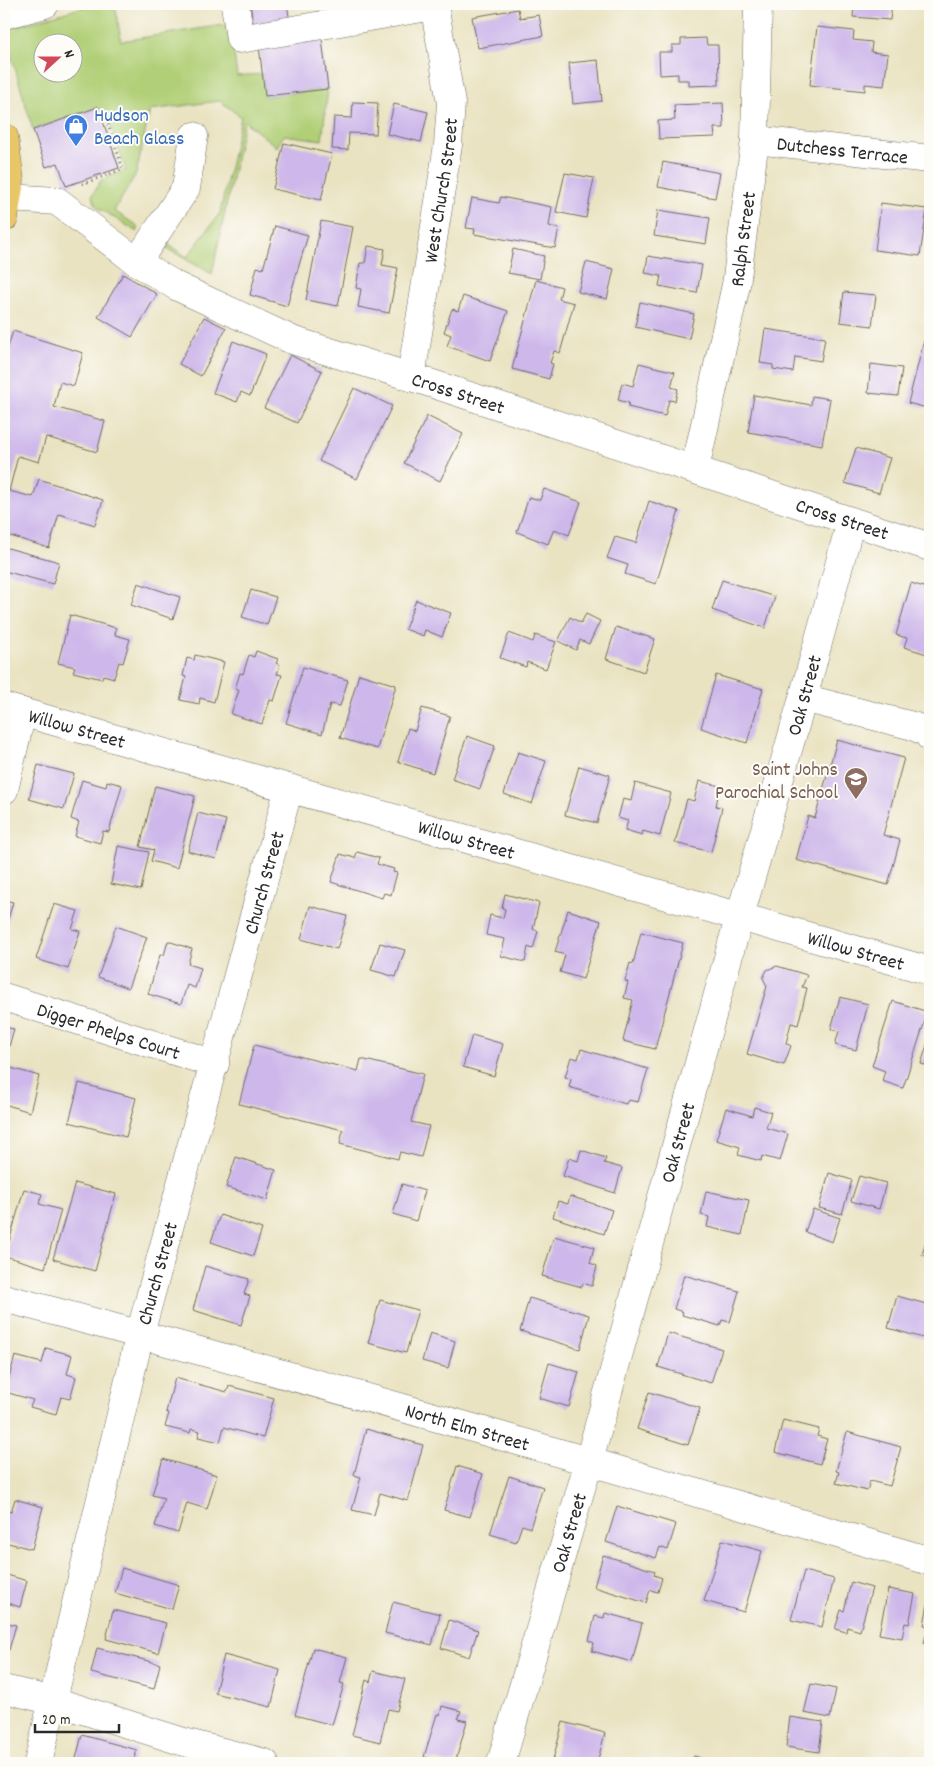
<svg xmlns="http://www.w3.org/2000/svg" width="934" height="1767" font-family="Dekko,sans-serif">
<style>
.green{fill:#b0cf76;stroke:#6e7d50;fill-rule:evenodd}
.building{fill:#ceb7ea}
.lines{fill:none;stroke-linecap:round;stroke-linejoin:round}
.minor-casing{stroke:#6e6b60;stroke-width:29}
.major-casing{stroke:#6e6b60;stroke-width:29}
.path{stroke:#6e6b60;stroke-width:3;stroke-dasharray:1 4;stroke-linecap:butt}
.minor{stroke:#fff;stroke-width:28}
.major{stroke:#e9c769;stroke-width:28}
.labels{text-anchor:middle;stroke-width:4;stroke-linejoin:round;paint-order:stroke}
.shop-label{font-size:20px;fill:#366cbe;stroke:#fdfcf7;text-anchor:start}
.street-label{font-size:20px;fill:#2b2b2b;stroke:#fdfcf7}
.education-label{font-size:20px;fill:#785e54;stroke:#fdfcf7;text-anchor:end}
</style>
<rect width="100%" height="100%" fill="#fdfcf7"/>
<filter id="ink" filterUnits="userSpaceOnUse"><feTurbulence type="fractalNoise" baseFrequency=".02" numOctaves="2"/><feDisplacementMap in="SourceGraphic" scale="10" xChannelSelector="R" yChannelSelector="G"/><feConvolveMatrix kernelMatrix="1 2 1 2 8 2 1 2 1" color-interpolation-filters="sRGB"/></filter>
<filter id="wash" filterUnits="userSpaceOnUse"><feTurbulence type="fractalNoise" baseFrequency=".0096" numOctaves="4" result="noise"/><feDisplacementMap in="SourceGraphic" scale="20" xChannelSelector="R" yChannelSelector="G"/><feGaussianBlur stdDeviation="1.12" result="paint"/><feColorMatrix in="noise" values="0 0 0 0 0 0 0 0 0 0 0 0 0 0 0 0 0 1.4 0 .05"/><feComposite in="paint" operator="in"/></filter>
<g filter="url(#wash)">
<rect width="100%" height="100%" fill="#eae3c2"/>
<!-- green -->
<path class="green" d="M94,4H115L121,41L230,24L237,76L263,74L265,96L328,89L322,140L284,135L277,147L244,121L212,274L164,247L169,245L187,257L220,213L241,117L220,101L150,110L136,174L114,211L136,225L138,230L137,232L97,207L92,196L101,180L126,170L107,115L101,117L98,107L33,130L4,30ZM42,42H72V72H42Z"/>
<g id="blocks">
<!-- building -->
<path class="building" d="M250,4H287L290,22L254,28Z
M854,4H892L890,20L853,17Z
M518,9L520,18L539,15L543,36L478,48L472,17Z
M817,27L854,31L853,40L872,42L871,52L888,54L884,86L865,84V91L810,85Z
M706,38L707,45H718L719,85L689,86V80H678V74L660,75L659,52H672V45H681V39Z
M322,39L328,89L265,96L259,46Z
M598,60L602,101L573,104L569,63Z
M353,102L378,103L376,134L349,133L348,150L332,149L334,117L352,118Z
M723,103L724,128H714L715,137L659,139L658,121L675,120L674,105Z
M394,104L428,112L421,142L387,134Z
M98,107L119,168L66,186L58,163L46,167L33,130Z
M284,143L332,154L321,200L273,189Z
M663,162L720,173L715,198L658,187Z
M565,173L594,178L586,218L556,212Z
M501,197L552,207L549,226L559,228L555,248L474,234L475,229L466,228L472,198L499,203Z
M881,203L927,209L920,256L875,250Z
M658,210L710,218L706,244L654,236Z
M321,221L353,227L338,306L306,300Z
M275,226L308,235L287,306L250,295L257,267L263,269Z
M368,246L385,249L382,265L398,268L389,313L358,307L361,289L356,288L360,263H365Z
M513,249L544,256L540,279L508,273Z
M648,256L702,265L697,293L659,286L661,276L645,273Z
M586,262L614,269L607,299L578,292Z
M123,274L157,294L132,337L98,317Z
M536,280L562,287L559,299L574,303L560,353L554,351L550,363L553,364L549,379L512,369Z
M844,292L876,295L872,326L840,322Z
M463,296L508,311L490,361L447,346L451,335L444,332L452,309L458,311Z
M640,302L694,314L689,339L635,327Z
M204,317L226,328L201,376L179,364Z
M765,329L825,338L821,361L795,357L793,372L773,369V365L760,363Z
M13,331L83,353L74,386L60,382L54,407L105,421L97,452L46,437L39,462L18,456L9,491L33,497L39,479L103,500L95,525L59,514L49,548L4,534V360Z
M233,341L266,354L250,396L241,392L237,402L213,393Z
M924,341L930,343V394L927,408L908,403Z
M290,355L322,371L297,423L264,408Z
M639,363L675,372L671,387L678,389L675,401L669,400L665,416L628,407L629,403L618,400L622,383L633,386Z
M871,364L902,368L898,396L868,393Z
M354,388L392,406L357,479L319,461Z
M754,395L811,405L812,396L830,399L822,445L748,432Z
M427,416L463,434L440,481L404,463Z
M856,448L890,458L879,493L845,483Z
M544,489L581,502L569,535L554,529L548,544L517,532L529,497L540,500Z
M649,501L679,511L656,584L625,574L628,565L607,558L615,537L636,543Z
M4,547L59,562L53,584L4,571Z
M722,580L775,597L765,628L712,610Z
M138,583L180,597L173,619L131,605Z
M911,583L930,589V655L904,647L907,638L896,635Z
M251,590L276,597L267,625L242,617Z
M416,600L451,613L442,637L425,630L423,636L405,629Z
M586,614L600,621L589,644L580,640L576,650L558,641L570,617L581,623Z
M70,615L116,628L115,635L130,639L123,663L119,662L114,678L103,675L102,679L73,672L75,667L58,663Z
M616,627L655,639L644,672L606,659Z
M509,633L533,642L535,635L556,642L546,669L527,662L526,667L500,658Z
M256,651L278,659L276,663L280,665L277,674L282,675L274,701L270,700L262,724L231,714L239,690L235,689L240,673L243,674L249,655L254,657Z
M195,655L224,662L214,702L200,698L199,704L180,700L186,677L183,676L187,658L194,660Z
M303,667L348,680L340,706L330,704L322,734L286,723Z
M359,674L396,685L377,749L340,738Z
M716,675L763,689L747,743L701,728Z
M422,708L450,716L433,773L398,762L408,728L415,731Z
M467,736L495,746L480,789L452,779Z
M837,740L904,758L883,835L900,840L888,885L796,860L808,816L815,818Z
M518,752L546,761L532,804L504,794Z
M38,765L74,774L64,809L29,799Z
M579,766L610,775L597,823L565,815Z
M82,780L106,787L107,781L122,785L109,832L103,831L100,843L75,836L79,822L71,819Z
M699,781L720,786L716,806L722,808L711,852L675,843L687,799L694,801Z
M635,783L671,793L660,836L643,831L642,835L625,830L628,821L618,818L623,799L631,801Z
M155,786L195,796L177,868L151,861L154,850L140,847Z
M198,813L226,820L216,859L188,851Z
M118,846L149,852L141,890L111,884Z
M357,852L379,858L377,864L394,869L393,872L397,873L391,895L384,893L382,898L331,882L340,854L355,858Z
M505,894L539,903L533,929L538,931L533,949L528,947L525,962L501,956L505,939L486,935L490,915L503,918L505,909L502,908Z
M4,900L13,902L4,933Z
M54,904L78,911L72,929L80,931L68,969L36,959Z
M310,906L347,916L337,949L301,939Z
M568,910L601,921L583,979L560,972L565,955L555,952Z
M116,926L147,937L128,988L98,977Z
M641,932L683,943L655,1049L623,1041L633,1000L624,998L628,982L625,981L630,963L633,964Z
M168,941L192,949L188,964L201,968L195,988L187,985L181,1004L148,994L160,955H164Z
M380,943L405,950L396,977L371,970Z
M777,966L807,975L802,987L807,988L798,1025L791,1023L786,1043L791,1046L784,1065L747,1054L767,986L763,978L767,970Z
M840,997L868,1004L856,1050L835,1045L839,1031L831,1029Z
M893,1001L928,1012L903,1088L882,1081L885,1071L872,1066Z
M4,1027L14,1029L4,1064Z
M472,1035L503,1044L494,1076L463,1067Z
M930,1036V1066L921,1064Z
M254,1045L358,1071L361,1059L423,1074L411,1122L429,1126L421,1157L400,1152L398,1159L340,1144L343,1130L239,1104Z
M581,1049L648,1069L638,1102L628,1100L626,1104L569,1087L571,1079L565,1077L571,1057L578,1059Z
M4,1066L39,1076L30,1112L4,1104Z
M79,1083L136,1098L126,1137L69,1122Z
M754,1107L771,1112L766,1128L788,1134L780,1161L762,1156L761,1161L738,1155L740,1147L716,1140L726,1108L752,1116Z
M581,1150L606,1158L604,1163L622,1168L615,1193L563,1176L569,1158L578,1161Z
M236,1157L276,1170L267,1200L226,1187Z
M829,1173L852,1180L842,1214L819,1208Z
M859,1176L886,1183L879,1209L851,1201Z
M75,1183L116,1194L95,1271L53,1259Z
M402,1184L425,1191L416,1221L393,1214Z
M24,1189L42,1194L39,1204L61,1210L45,1268L5,1256Z
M706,1191L749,1200L742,1235L707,1227L709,1217L701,1215Z
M570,1196L612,1210L604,1234L553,1217L558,1201L568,1204Z
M813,1209L840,1218L832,1242L805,1232Z
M220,1215L262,1229L253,1256L211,1242Z
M930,1225V1257L922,1255Z
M554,1236L594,1247L590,1263L597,1266L592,1286L583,1283L582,1287L542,1276Z
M205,1266L249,1279L244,1294L250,1296L241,1325L193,1310Z
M684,1275L739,1291L730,1322L722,1320L720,1326L682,1315L683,1312L674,1309Z
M897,1296L930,1305V1340L888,1328Z
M529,1298L589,1315L580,1349L520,1331Z
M380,1300L418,1310L406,1353L368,1343Z
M430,1333L455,1341L448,1368L422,1361Z
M668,1333L722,1349L711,1383L658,1367Z
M46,1348L72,1355L67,1374L76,1377L70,1399L61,1397L56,1414L30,1407L33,1400L5,1392L15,1356L42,1363Z
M549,1363L579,1372L569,1407L539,1398Z
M175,1378L227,1392L229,1386L274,1398L263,1438L224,1427L220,1442L198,1437L200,1431L191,1429L190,1433L165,1427L169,1413L166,1412Z
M649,1392L700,1408L688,1445L637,1429Z
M783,1420L819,1429L817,1436L827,1439L820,1464L775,1452Z
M366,1429L423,1445L408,1501L380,1493L374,1515L352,1510L361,1477L354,1475Z
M847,1432L901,1447L890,1486L870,1481L867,1491L836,1483L839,1472L836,1471Z
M163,1459L217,1475L207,1509L187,1503L178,1533L155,1526L164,1498L152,1495Z
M457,1466L483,1474L470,1517L444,1510Z
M509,1476L543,1487L530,1528L522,1525L516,1542L490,1534Z
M15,1499L43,1507L32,1549L4,1542V1514L5,1510L11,1512Z
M617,1506L676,1524L668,1550L660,1547L656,1558L606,1542Z
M722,1540L762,1551L744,1612L704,1601Z
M603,1555L655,1571L654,1575L662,1578L658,1592L650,1590L646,1603L594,1587Z
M122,1568L179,1585L172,1609L115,1593Z
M804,1571L834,1579L822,1627L791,1620Z
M4,1574L27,1581L20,1607L4,1602Z
M851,1582L872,1588L860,1631L847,1627L846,1632L835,1629L841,1610L844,1611Z
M888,1589L915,1594L909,1624L905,1623L902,1638L879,1634Z
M929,1598H930V1644L924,1643L928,1626L924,1625Z
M393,1602L440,1614L432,1645L385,1633Z
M113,1610L166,1623L158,1653L106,1639Z
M605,1613L642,1623L632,1662L592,1651L594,1643L589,1641L595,1616L604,1618Z
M449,1620L478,1630L469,1657L441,1648Z
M4,1622L16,1625L9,1650L4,1648Z
M97,1648L160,1664L154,1689L91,1673Z
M313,1648L347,1657L340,1683L344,1684L332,1725L295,1715Z
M224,1655L280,1670L271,1707L215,1693Z
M373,1671L405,1679L397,1711L388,1709L380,1742L352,1735L366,1680L370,1682Z
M811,1684L836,1689L830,1718L804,1713Z
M442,1706L461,1711L458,1719L467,1721L455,1763H447L424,1757L437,1714L440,1715Z
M790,1717L823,1722L819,1752L786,1747Z
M563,1722L605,1733L597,1763H552Z
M82,1735L137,1750L133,1763L75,1762Z
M694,1756L719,1763H692Z"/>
</g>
</g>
<g filter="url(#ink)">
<use href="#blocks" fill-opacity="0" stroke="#6e6b60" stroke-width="1"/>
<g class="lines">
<!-- minor casing -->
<g class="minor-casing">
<g id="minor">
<path d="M235,4L240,39L434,6"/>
<path d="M4,15L45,4"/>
<path id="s1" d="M755,140L930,159"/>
<path id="s2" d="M8,198L57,201L137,262L176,286L292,340L427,382L930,547"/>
<path d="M137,262L186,188L194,136"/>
<path id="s3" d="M411,377L448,145L451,103L434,4"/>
<path id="s4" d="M695,469L736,285L755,140L758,4"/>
<path d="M803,698L913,726L928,733L930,737"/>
<path id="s5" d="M4,707L930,971"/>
<path d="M4,790L22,712"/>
<path id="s6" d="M4,997L215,1064"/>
<path id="s7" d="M4,1298C314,1380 622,1471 930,1561"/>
<path d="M4,1689L54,1701L184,1742L265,1763"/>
<path id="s8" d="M38,1763L140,1334L289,788"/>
<path id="s9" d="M501,1763L589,1461L731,947L803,698L851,521"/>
</g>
</g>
<!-- major casing -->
<g class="major-casing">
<path id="major" d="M4,137L10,180L4,218"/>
</g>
<!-- path -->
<path class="path" d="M82,184L123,169L106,119"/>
<!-- minor -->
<use href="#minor" class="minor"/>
<!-- major -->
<use href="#major" class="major"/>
</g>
</g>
<!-- icons -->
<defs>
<g id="shop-pin" transform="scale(1.25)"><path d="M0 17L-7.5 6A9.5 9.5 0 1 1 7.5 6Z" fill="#3f7fe0" stroke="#fdfcf7"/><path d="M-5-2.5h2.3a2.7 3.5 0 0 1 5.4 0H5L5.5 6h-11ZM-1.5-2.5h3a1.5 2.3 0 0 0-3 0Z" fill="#fff"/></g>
<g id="school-pin" transform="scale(1.25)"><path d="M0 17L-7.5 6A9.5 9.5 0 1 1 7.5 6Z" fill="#8d6e63" stroke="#fdfcf7"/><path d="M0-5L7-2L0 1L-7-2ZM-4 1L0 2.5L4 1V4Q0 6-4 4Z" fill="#fff"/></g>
</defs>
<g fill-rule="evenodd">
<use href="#shop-pin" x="76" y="126"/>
<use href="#school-pin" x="856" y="779"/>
</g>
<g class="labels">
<!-- shop labels -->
<g class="shop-label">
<text x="94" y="121">Hudson<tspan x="94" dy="23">Beach Glass</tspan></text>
</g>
<!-- street labels -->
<g class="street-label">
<text dy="7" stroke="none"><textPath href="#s1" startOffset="88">Dutchess Terrace</textPath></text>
<text dy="7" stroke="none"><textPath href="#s3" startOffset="189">West Church Street</textPath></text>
<text dy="7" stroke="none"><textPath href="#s4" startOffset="235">Ralph Street</textPath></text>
<text dy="7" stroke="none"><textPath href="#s2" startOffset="498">Cross Street</textPath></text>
<text dy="7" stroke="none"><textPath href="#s2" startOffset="902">Cross Street</textPath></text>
<text dy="7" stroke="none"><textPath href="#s9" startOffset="1110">Oak Street</textPath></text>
<text dy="7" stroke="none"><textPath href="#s5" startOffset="76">Willow Street</textPath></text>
<text dy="7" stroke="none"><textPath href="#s5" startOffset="481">Willow Street</textPath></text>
<text dy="7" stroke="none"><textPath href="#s8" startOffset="909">Church Street</textPath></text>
<text dy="7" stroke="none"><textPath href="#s5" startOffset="886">Willow Street</textPath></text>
<text dy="7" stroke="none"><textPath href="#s6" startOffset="110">Digger Phelps Court</textPath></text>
<text dy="7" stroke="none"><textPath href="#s9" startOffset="645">Oak Street</textPath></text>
<text dy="7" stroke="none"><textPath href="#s8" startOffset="504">Church Street</textPath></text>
<text dy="7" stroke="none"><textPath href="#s7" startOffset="481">North Elm Street</textPath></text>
<text dy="7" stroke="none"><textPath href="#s9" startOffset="240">Oak Street</textPath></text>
</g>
<!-- education labels -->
<g class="education-label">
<text x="838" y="775">Saint Johns<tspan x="838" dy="23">Parochial School</tspan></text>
</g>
</g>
<!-- margin -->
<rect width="934" height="1767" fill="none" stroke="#fdfcf7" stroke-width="20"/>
<!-- north arrow -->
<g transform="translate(58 58) rotate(69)"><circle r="24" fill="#fdfcf7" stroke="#a9a8a5"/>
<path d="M0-4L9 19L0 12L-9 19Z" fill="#d1495b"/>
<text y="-8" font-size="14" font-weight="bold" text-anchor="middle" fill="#2b2b2b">N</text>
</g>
<!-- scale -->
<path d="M35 1724v8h84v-8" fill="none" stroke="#2b2b2b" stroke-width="2.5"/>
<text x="42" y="1724" font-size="15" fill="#2b2b2b" stroke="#fdfcf7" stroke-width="4" paint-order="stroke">20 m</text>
</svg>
